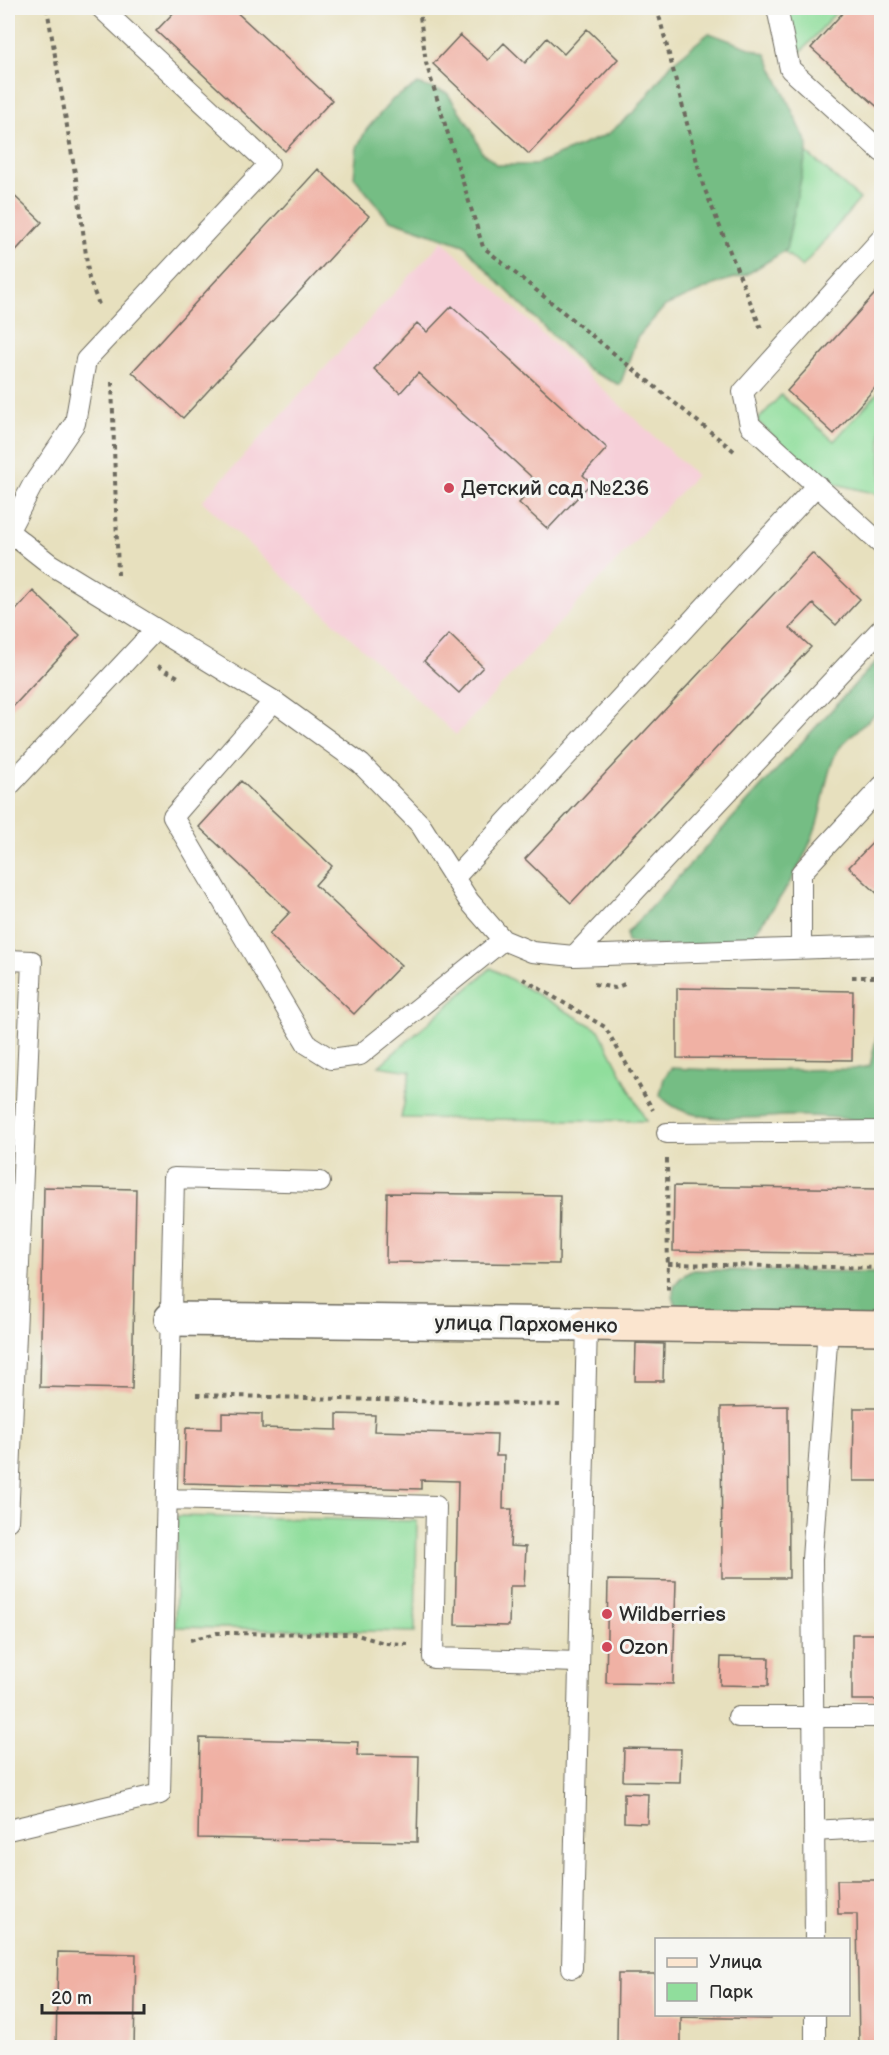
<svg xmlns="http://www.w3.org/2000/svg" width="889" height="2055" font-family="'Balsamiq Sans',sans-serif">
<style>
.built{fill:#f6cfd8}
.green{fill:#90de9c;stroke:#5e8464;stroke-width:1.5}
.forest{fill:#74bd84;stroke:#507458;stroke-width:1.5}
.building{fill:#f0b1a4}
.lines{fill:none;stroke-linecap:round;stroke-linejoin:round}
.lane-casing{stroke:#6d6a5e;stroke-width:22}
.street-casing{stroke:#6d6a5e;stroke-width:36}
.secondary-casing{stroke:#6d6a5e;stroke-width:36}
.path{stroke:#6d6a5e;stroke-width:4;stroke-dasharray:4.5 4.5;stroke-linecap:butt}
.lane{stroke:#fff;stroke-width:20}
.street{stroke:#fff;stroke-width:33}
.secondary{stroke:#fbe5cf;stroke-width:33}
.poi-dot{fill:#d1495b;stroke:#f6f6f2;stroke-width:2}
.labels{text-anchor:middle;stroke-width:6;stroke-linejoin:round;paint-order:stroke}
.poi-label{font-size:21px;fill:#2b2b2b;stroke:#f6f6f2;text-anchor:start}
.street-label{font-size:21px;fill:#2b2b2b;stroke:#f6f6f2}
</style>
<rect width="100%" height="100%" fill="#f6f6f2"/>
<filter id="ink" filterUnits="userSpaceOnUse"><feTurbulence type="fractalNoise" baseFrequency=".0167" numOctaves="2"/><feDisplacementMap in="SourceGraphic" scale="12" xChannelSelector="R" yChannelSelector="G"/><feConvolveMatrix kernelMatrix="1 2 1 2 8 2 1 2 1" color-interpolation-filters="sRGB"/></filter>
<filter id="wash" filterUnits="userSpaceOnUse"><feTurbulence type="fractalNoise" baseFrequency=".008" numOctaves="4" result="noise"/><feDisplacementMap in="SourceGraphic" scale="24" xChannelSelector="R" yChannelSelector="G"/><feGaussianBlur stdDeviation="1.35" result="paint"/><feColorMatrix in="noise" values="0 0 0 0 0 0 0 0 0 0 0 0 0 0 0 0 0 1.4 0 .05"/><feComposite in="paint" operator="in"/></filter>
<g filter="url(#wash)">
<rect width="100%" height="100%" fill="#e7e0be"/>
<!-- built -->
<path class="built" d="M442,241L696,475L456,735L202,501Z"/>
<!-- green -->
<path class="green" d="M781,8H840L794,60Z
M786,135L860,199L802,267L728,202Z
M881,389V495L820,480L757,421L781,395L834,441Z
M491,968L599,1030L646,1121L401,1118L411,1071L379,1066Z
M177,1516L417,1521L415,1632L175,1627Z"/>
<!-- forest -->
<path class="forest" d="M709,33L766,54L808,145L786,250L746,275L721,282L665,306L637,338L620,385L588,370L494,278L464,245L388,219L354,177L357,147L367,129L393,99L418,84L447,93L471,128L481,151L497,165H534L608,134L636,110L672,63Z
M881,656V709C870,720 843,740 836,753C825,776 824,801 817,824C803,868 773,911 744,945L658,946L627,942V933Z
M881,994V1122C857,1121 832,1116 807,1116C765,1114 690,1131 660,1095L664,1078L671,1068L735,1071L854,1069L870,1066L878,1031Z
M693,1270L881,1272V1321L679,1311C667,1291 674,1279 693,1270Z"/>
<g id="blocks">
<!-- building -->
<path class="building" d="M178,8H232L332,100L285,151L156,31Z
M847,8H870L882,18V111L811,48Z
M587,29L618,59L529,154L433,64L460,35L488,60L504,43L525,63L547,38L564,54Z
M318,169L369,216L183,418L132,372Z
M8,190L42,222L8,259Z
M882,286V380L834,434L787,391Z
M452,306L607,448L583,475L591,483L548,529L519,503L538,483L418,373L400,393L374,369L417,323L427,332Z
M812,553L860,599L836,625L813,604L790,628L811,647L571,903L525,859Z
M33,591L80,635L8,712V619Z
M449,634L483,667L459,693L424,661Z
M241,781L332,866L315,885L401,965L354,1014L269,934L290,912L199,827Z
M882,833V898L849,867Z
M677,988L853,991L852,1060L677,1058Z
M674,1186L882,1189V1254L673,1251Z
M44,1187L136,1189L132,1389L40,1387Z
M387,1193L560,1195L559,1264L386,1262Z
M636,1343L664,1344L663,1381H635Z
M788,1406L789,1578H722L721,1407Z
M854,1408H882V1481H853Z
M222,1413L262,1414V1428L337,1430V1414L375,1415L374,1431L497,1434L496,1456H504L503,1509H512L510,1546L526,1547L524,1586H510L509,1626L455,1625L458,1481L421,1480V1489L184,1483L186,1428L222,1429Z
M608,1580L676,1581L673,1684L606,1683Z
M852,1634H882V1700H852Z
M721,1657L769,1658L768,1686L720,1685Z
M200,1738L358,1742L357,1755L419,1756L417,1842L198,1838Z
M624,1748L681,1749L680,1782L623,1781Z
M624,1793L648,1794L647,1823L624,1822Z
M837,1880H882V2048H859L857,1914H838Z
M58,1952L136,1954L134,2048H56Z
M618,1974H656V2014H771V2019L681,2017V2043L617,2042Z"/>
</g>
</g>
<g filter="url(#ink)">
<use href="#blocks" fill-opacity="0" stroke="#6d6a5e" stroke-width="1.5"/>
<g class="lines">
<!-- lane casing -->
<g class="lane-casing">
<path id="lane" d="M777,8L790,69L882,152
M882,238L743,392L750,425L882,545
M8,531L50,564L274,701L361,764L420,824L469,901L503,940L532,952L574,956L882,946
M8,532L32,486L75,423L86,360L269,164L101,8
M274,701L173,817L307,1044L331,1059L360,1055L503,940
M8,787L156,629
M456,876L817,485
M801,948V873L882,786
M574,956L882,628
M8,960L32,961L8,1521
M667,1133L882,1131
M167,1499L436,1506L433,1658L579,1662
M738,1717H882
M8,1830L160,1794L174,1178L320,1182
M814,1831L882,1827
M815,1940L812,1559L828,1328
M572,1968L587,1324
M815,2014V2048"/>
</g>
<!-- street casing -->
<g class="street-casing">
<path id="street" d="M171,1319L587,1324"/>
</g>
<!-- secondary casing -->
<g class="secondary-casing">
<path id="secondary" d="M587,1324L882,1328"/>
</g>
<!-- path -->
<path class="path" d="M47,8L78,191L89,279L100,307
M419,8L426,63L483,247L734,451
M657,8L703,185L762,331
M112,382L118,575
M158,666L180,678
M852,977H882
M523,979L605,1027L653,1110
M594,984L615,988L627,983
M667,1159L668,1292
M668,1264L882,1268
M196,1395L560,1405
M190,1640L217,1633L354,1634L384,1643L408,1644"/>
<!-- lane -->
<use href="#lane" class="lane"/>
<!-- street -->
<use href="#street" class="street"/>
<!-- secondary -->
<use href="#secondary" class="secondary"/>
</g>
</g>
<!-- markers -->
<g class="poi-dot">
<circle cx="449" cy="488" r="6"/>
<circle cx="607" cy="1614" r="6"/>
<circle cx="607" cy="1647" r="6"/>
</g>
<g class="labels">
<!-- poi labels -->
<g class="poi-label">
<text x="461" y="495">Детский сад №236</text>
<text x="619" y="1621">Wildberries</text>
<text x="619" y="1654">Ozon</text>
</g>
<!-- street labels -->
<g class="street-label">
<text transform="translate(526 1324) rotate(1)" y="7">улица Пархоменко</text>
</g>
</g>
<!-- margin -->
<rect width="889" height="2055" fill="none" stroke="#f6f6f2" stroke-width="30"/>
<!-- legend -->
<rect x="655" y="1938" width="195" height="78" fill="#f6f6f2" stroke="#a5a5a2" stroke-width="1.5"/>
<rect x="667" y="1958" width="30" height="9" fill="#fbe5cf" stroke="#a5a5a2" stroke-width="1.5"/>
<text x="709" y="1968" font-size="18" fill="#2b2b2b">Улица</text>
<rect x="667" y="1983" width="30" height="18" fill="#90de9c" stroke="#a5a5a2" stroke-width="1.5"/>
<text x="709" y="1998" font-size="18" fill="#2b2b2b">Парк</text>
<!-- scale -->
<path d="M42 2004v9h102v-9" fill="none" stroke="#2b2b2b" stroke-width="3"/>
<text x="51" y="2004" font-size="18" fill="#2b2b2b" stroke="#f6f6f2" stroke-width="4.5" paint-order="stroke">20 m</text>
</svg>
